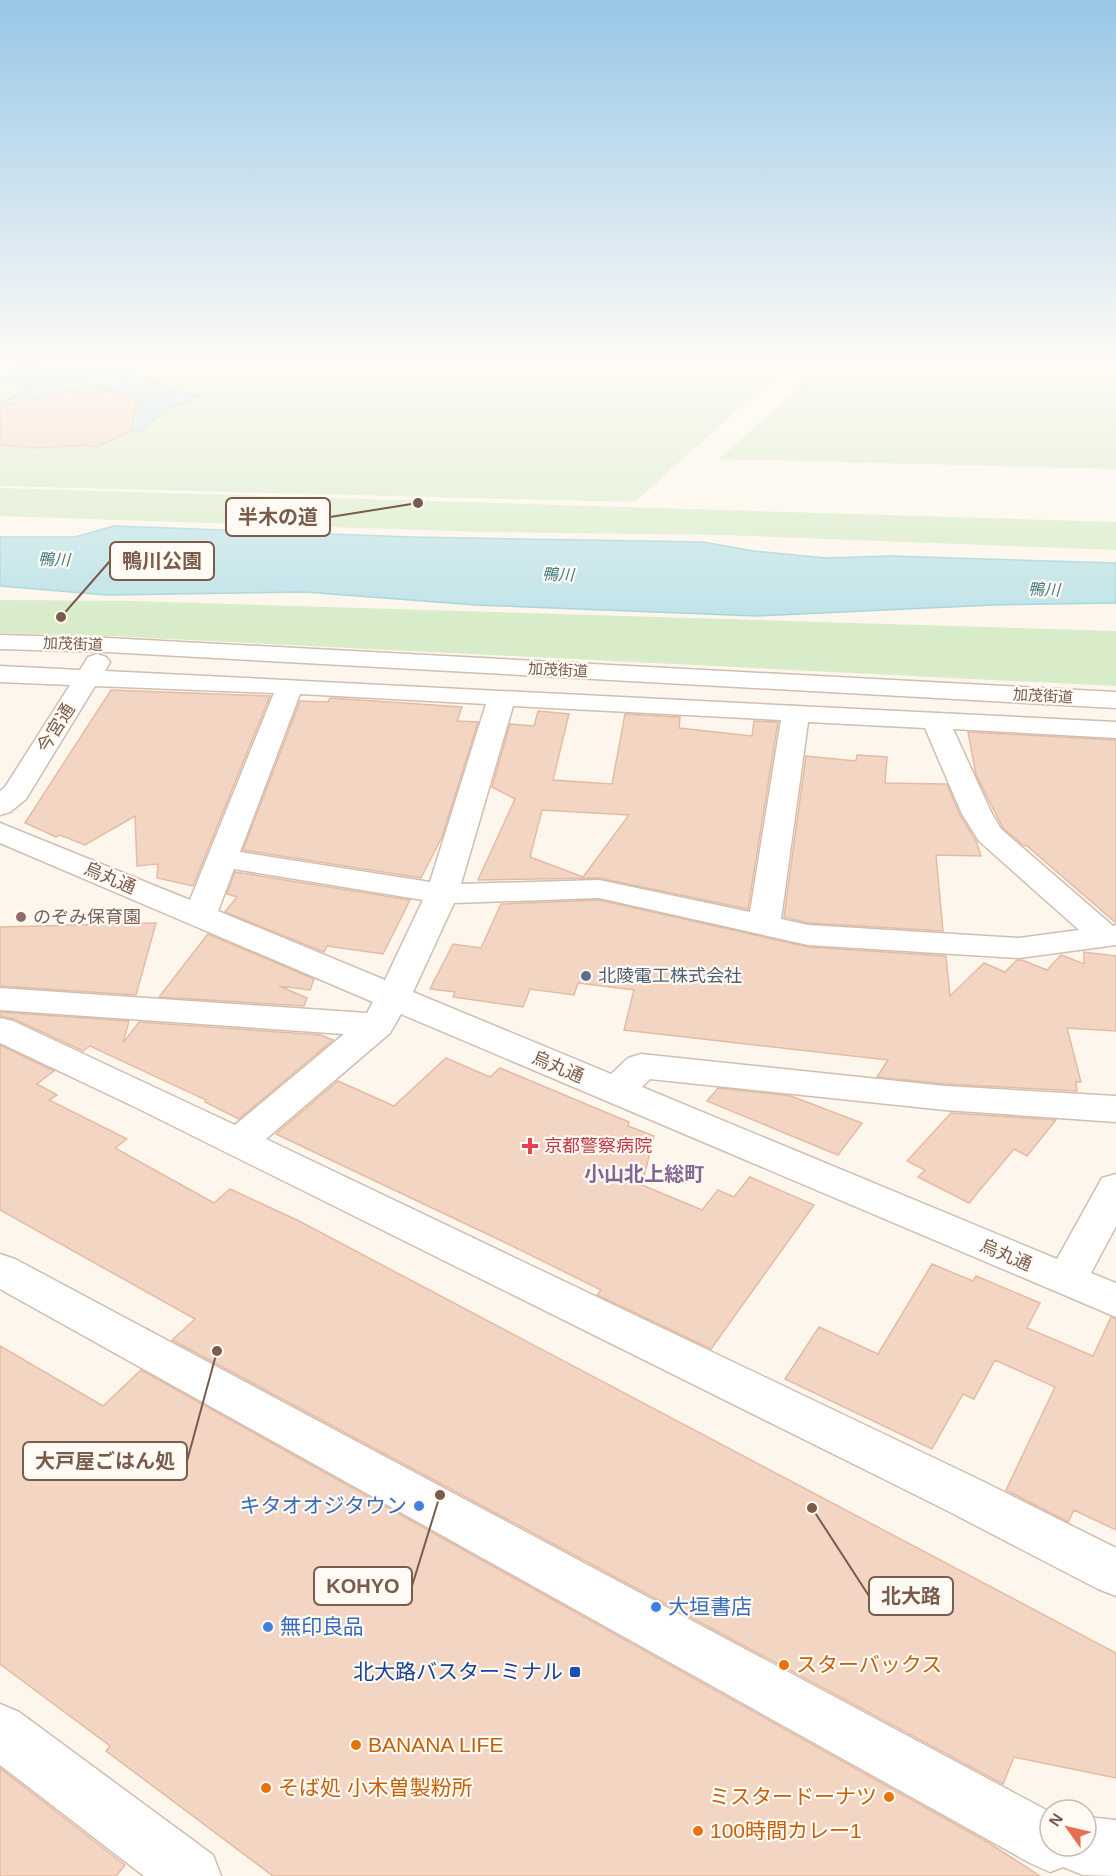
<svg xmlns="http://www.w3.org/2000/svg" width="1116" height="1876" font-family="Helvetica,'Noto Sans JP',sans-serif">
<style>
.green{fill:#d8ecc9}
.water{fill:#bfe3e8;stroke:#a5d3da;stroke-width:1.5}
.building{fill:#f3d5c3;stroke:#e6bba3;stroke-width:1.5;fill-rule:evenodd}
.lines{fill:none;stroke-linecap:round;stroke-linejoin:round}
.minor-casing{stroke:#d1beb0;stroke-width:3}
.minor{fill:#fff;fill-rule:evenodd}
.education-dot{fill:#8d6e63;stroke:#fffaf3;stroke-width:2}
.service-dot{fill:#5c6f8a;stroke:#fffaf3;stroke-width:2}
.health-dot{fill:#e0444e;stroke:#fffaf3;stroke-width:2}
.shop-dot{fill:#3f7fe0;stroke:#fffaf3;stroke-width:2}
.food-dot{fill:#e8710a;stroke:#fffaf3;stroke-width:2}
.transit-dot{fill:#1a4fb4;stroke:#fffaf3;stroke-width:2}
.labels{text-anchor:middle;stroke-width:4.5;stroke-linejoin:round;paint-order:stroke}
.far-street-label{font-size:15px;fill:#7a5c4d;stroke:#fffaf3}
.far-water-label{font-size:16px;font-style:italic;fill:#437c86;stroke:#fffaf3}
.street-label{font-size:18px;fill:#7a5c4d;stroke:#fffaf3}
.education-label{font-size:18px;fill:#785e54;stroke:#fffaf3;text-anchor:start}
.service-label{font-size:18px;fill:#4e5e75;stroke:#fffaf3;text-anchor:start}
.health-label{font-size:18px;fill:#be3a42;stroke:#fffaf3;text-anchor:start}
.neighbourhood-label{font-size:20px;font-weight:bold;fill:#846695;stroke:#fffaf3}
.near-shop-label{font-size:21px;fill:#366cbe;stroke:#fffaf3;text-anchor:start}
.near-food-label{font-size:21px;fill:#c56008;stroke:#fffaf3;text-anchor:start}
.near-transit-label{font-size:21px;fill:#164399;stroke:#fffaf3;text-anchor:end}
.leader{fill:none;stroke:#7a5c4d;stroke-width:2}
.callout-dot{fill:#7a5c4d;stroke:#fffaf3;stroke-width:2}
.callout{fill:#fffaf3;stroke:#7a5c4d;stroke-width:2}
.callout-label{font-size:20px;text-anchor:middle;font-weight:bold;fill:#7a5c4d}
</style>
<rect width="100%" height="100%" fill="#fdf6ec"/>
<!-- green -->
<path class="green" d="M0,358H795L635,502L0,486Z
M832,358H1116V469L719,459Z
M0,488L1116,522V550L723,535L483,532L0,516Z
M0,600L133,601L1116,631V686L109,636L0,633Z"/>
<!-- water -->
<path class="water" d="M28,365L97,376L128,375L161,381L158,383L171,388L169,390L200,395L162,413L141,431L122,429L136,407L135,401L126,396L130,393L99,388L93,390L47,394L19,404L0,403L34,387L0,381L8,376L11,369Z
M114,526L412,537L703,542L754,551L826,558L889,556L1116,563V603L992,605L757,616L476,605L305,592L107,595L0,586V537H75Z"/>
<!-- building -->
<path class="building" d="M96,389L137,397L131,431L96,447L86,445L38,448L0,445V403L19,404L53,393Z
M111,690L270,696L193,886L157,878L158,864L137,866L135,816L85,845L60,835L56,837L25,823Z
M330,698L462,707L457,721L478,722L442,837L421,878L243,850L300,701L328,702Z
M538,711L569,714L553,780L612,784L625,714L680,717L679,728L752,736L754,721L778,722L748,909L599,878L478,880L515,799L492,787L510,724L534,726ZM542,810L629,815L583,877L530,857Z
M968,732L1116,740V923L1027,846L1023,845L1003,828L976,775Z
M857,755L887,757L885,783L947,784L960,815L976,841L981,856L936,855L943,931L808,923L784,917L806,756L856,761Z
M235,872L410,900L383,954L327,946L324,952L225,912L237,897L227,894Z
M599,900L808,947L946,956L950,996L984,963L1005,972L1017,960H1022L1047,970L1061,955L1084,964V952L1116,956V1031L1067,1028L1081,1082H1076L1077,1091L945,1084L877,1077L888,1060L624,1030L634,990L578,983L574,995L530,989L523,1007L453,997L455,992L430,989L453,944L481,948L501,904Z
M156,923L136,995L0,986V927Z
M208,934L314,979L310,990L279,986L307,998L304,1006L159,997Z
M0,1012L129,1021L123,1043L139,1022L321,1035L333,1040L239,1119L205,1102L206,1100L90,1046L83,1051L14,1019L0,1016Z
M0,1045L54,1071L37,1084L57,1095L49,1100L127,1139L115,1148L214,1203L230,1189L299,1221L1116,1653V1778L1014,1757L1003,1784L172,1340L195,1319L0,1210Z
M446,1058L490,1077L500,1068L629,1122L628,1126L654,1136L642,1185L702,1210L718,1190L734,1197L750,1177L814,1205L711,1349L597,1295L601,1290L504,1242L276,1134L338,1081L394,1106Z
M718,1088L791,1096L862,1123L838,1155L707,1101Z
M951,1113L1056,1120L1027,1156L1014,1149L969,1203L918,1177L925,1170L907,1161Z
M932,1264L973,1281L976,1276L1040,1303L1027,1328L1093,1356L1111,1317L1116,1319V1530L1074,1510L1068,1522L1006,1490L1055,1387L995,1360L974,1399L963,1394L932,1449L785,1379L819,1327L878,1354Z
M0,1346L103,1406L141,1370L989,1843L1040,1876H273L106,1751L110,1746L0,1664Z
M0,1768L125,1865L116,1876H0Z"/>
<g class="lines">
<!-- minor casing -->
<g class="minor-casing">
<path id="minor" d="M0,635L107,638L1116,692V708L107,652L0,649Z
M97,654L106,657L110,662L105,671L1116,722V738L953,729L992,814L1001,829L1113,926L1116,925V945L1019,958L808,945L599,898L454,903L413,992L611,1074L628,1058L641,1054L945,1086L1116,1096V1122L945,1110L650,1079L642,1087L1057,1259L1102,1178L1116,1174V1226L1091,1273L1116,1283V1317L401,1014L390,1033L266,1139L978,1479L1116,1548V1596L1098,1589L944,1509L137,1108L0,1043V1018L13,1021L235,1125L344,1034L0,1010V988L367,1013L373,1002L0,843V823L190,900L274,693L95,686L26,799L10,812L0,815V791L5,787L70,685L0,682V666L80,670L88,657ZM300,694L486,704L430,882L240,852ZM513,706L781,720L750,912L599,880L461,884ZM808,722L925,728L962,814L979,841L1079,930L1019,938L808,925L781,919ZM234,869L423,900L385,980L218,911Z
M0,1254L15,1259L1050,1812V1846H1086V1817L1116,1820V1876L1083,1875L1063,1867L1050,1872L1030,1863L0,1289Z
M0,1704L19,1712L213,1855L221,1876H144L0,1765Z"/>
</g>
<!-- minor -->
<use href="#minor" class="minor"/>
</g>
<!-- sky -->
<linearGradient id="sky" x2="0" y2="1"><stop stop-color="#97c7e8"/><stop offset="0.58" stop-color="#fefbf6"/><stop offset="1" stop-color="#fefbf6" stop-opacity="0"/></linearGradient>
<rect width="1116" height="621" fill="url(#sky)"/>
<!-- markers -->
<circle class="education-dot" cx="21" cy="917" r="6"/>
<circle class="service-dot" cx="586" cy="976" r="6"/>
<path class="health-dot" d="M527 1137h6v6h6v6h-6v6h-6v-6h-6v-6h6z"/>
<g class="shop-dot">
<circle cx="419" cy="1506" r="6"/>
<circle cx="656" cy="1607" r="6"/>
<circle cx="268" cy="1627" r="6"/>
</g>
<g class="food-dot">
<circle cx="784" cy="1665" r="6"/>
<circle cx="356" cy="1745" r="6"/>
<circle cx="266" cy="1788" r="6"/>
<circle cx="889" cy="1797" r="6"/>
<circle cx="698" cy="1831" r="6"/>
</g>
<rect class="transit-dot" x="569" y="1666" width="12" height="12" rx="3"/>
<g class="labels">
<!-- far-street labels -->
<g class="far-street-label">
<text transform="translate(73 644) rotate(2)" y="5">加茂街道</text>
<text transform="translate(558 670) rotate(3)" y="5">加茂街道</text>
<text transform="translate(1043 696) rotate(3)" y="5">加茂街道</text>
</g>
<!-- far-water labels -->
<g class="far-water-label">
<text transform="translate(54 559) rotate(2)" y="6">鴨川</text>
<text transform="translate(558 574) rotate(2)" y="6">鴨川</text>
<text transform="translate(1044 589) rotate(2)" y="6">鴨川</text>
</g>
<!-- street labels -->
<g class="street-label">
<text transform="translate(56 728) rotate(-58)" y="6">今宮通</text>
<text transform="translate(110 878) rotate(23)" y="6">烏丸通</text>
<text transform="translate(558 1067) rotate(23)" y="6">烏丸通</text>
<text transform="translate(1006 1255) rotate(23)" y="6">烏丸通</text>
</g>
<!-- education labels -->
<g class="education-label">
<text x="33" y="923">のぞみ保育園</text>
</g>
<!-- service labels -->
<g class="service-label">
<text x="598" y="982">北陵電工株式会社</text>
</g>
<!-- health labels -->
<g class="health-label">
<text x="544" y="1152">京都警察病院</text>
</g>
<!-- neighbourhood labels -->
<g class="neighbourhood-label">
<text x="644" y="1181">小山北上総町</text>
</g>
<!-- near-shop labels -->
<g class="near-shop-label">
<text x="407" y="1513" text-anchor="end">キタオオジタウン</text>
<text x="668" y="1614">大垣書店</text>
<text x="280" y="1634">無印良品</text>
</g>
<!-- near-food labels -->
<g class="near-food-label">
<text x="796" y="1672">スターバックス</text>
<text x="368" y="1752">BANANA LIFE</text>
<text x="278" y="1795">そば処 小木曽製粉所</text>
<text x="877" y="1804" text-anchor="end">ミスタードーナツ</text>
<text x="710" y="1838">100時間カレー1</text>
</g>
<!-- near-transit labels -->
<g class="near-transit-label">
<text x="563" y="1679">北大路バスターミナル</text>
</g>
</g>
<!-- callouts -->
<path class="leader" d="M418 503L330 517M61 617L110 561M217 1351L187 1461M440 1495L412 1586M812 1508L869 1596"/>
<g class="callout-dot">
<circle cx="418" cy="503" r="6"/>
<circle cx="61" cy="617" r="6"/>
<circle cx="217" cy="1351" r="6"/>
<circle cx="440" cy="1495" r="6"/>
<circle cx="812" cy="1508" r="6"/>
</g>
<g class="callout">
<rect x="226" y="498" width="104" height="38" rx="6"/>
<rect x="110" y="542" width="104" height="38" rx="6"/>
<rect x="23" y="1442" width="164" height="38" rx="6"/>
<rect x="314" y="1567" width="98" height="38" rx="6"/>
<rect x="869" y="1577" width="84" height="38" rx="6"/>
</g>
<g class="callout-label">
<text x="278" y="524">半木の道</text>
<text x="162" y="568">鴨川公園</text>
<text x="105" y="1468">大戸屋ごはん処</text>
<text x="363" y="1593">KOHYO</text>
<text x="911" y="1603">北大路</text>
</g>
<!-- north arrow -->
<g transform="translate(1068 1828) rotate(304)"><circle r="28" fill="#fffaf3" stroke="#cabbb1" stroke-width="1.5"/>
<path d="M0-4.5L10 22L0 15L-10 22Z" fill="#e76f51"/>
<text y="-9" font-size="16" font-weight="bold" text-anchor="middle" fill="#7a5c4d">N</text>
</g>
</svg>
